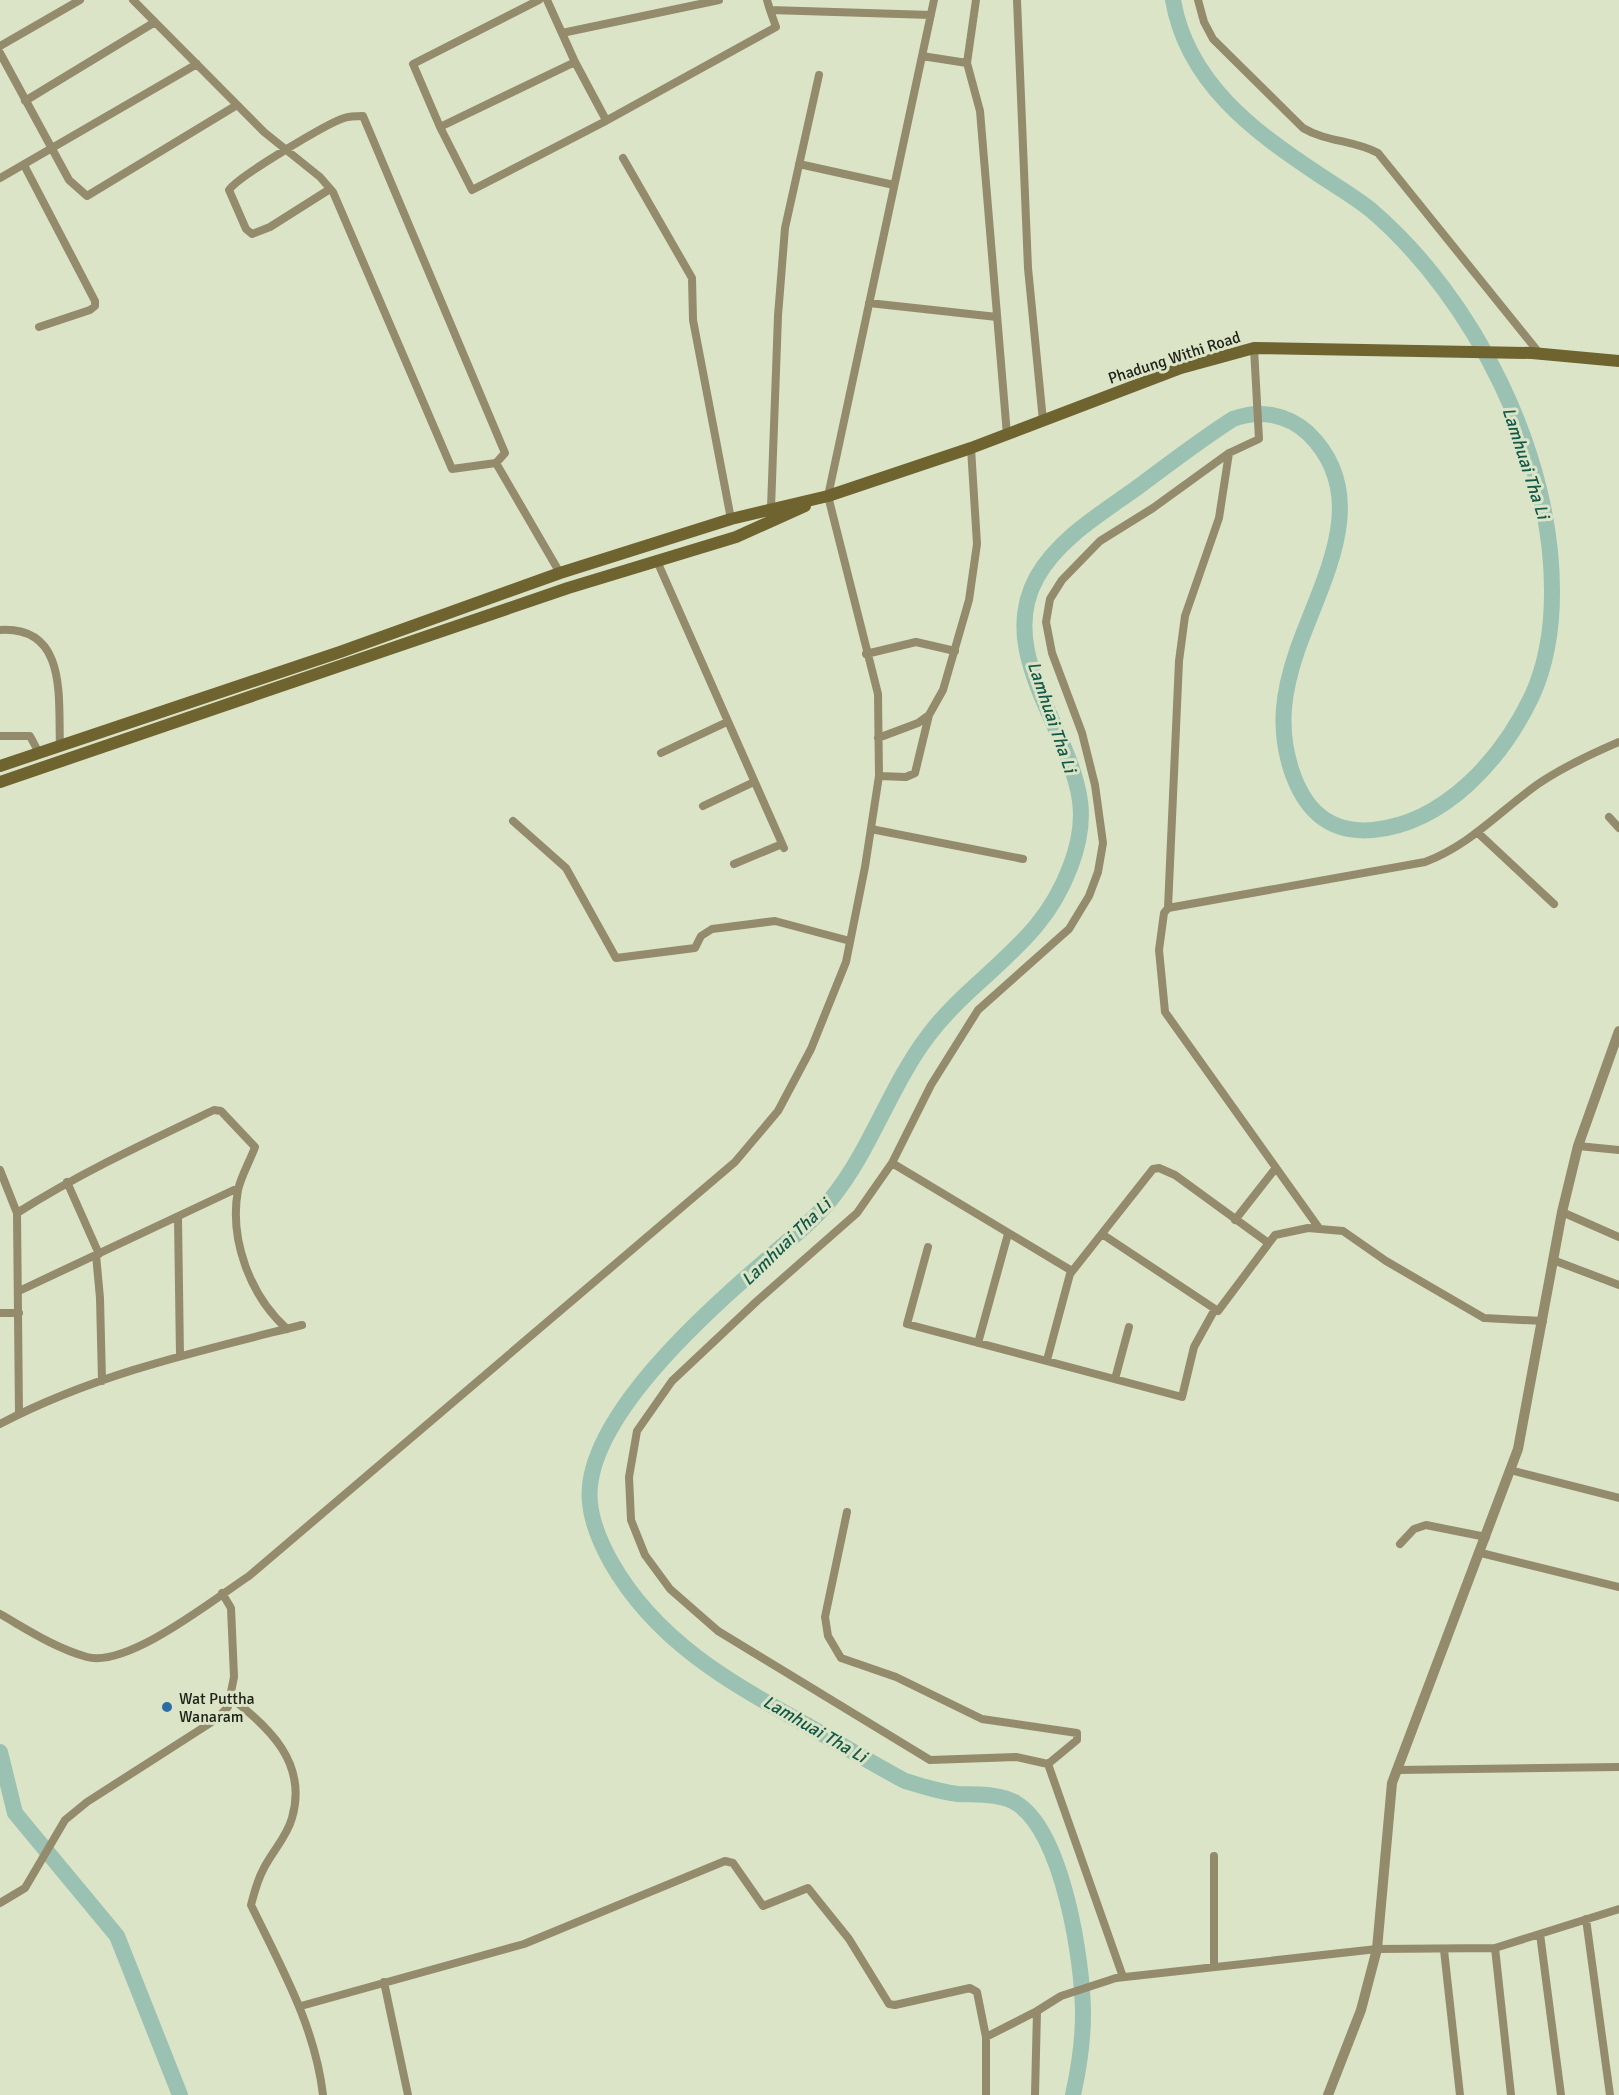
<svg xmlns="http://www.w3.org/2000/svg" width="1619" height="2095" font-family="Signika,sans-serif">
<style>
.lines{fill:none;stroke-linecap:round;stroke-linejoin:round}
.river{stroke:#9bc1b3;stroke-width:16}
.minor{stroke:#938b6b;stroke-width:8}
.tertiary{stroke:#938b6b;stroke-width:10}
.secondary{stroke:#6f6330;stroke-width:12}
.poi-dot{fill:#2c6ea4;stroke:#dbe4c7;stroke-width:2}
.labels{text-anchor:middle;stroke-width:6;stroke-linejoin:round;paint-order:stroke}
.street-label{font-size:16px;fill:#202318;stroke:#dbe4c7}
.poi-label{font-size:16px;fill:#202318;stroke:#dbe4c7;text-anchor:start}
.water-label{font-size:18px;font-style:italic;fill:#115a47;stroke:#dbe4c7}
</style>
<rect width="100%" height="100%" fill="#dbe4c7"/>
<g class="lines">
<!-- river -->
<path class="river" d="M0,1752L15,1813L117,1936L180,2095
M1073,2095C1079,2068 1083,2041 1083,2014C1083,1962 1063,1831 1016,1803C1000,1793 976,1795 958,1794C939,1792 923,1786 905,1781C873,1764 842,1745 810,1727C733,1684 657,1643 611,1562C601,1544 592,1524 590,1503C581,1422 708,1310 765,1261C787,1241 812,1223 831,1199C871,1150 890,1086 928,1036C959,994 1003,966 1036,926C1062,895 1086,843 1080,801C1070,728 995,652 1037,577C1059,538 1102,513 1138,487C1169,464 1200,440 1233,419C1259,409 1287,414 1308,433C1374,497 1321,581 1297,651C1283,692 1278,727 1291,769C1304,809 1328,834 1373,830C1445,823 1502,759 1532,696C1546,665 1552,627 1552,593C1553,456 1475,299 1371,210C1355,197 1336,186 1318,174C1253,131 1187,82 1173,0"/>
<!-- minor -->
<path class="minor" d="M133,0L264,132L320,177L333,192L452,469L496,463
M539,0L413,64L440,127L472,190L602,123L776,27L770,10
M547,0L575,62L606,120
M767,0L770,10L931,15
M976,0L967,63L980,111L1007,435
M1017,0L1028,268L1043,421
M1198,0L1204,22L1213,39L1303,128C1326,142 1354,140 1378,153L1540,354
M562,33L719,0
M0,46L80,0
M0,53L69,180L87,196L237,105
M922,56L967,63
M25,101L155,22
M440,127L575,62
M623,158L692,278L693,320L731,519
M799,164L894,185
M24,165L95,301V306L90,310L39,327
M0,178L197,64
M330,189L270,227L252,234L246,229L229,190C237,177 328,123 344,118C350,116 357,116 363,116L505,453L496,463L560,573
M869,303L997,317
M1254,348L1259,439L1229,453L1219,518L1185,616L1179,661L1168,908L1425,862C1469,846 1500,811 1538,784C1563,767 1591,754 1619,742
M771,508L778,316L785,228L819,75
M657,561L784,848
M0,630C68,626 58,698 60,746
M866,654L916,642L955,651
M0,736H30L39,753
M878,738L918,723L929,715L943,690L969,600L977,544L971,448
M661,753L727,722
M879,776L906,777L915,773L929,715
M703,806L754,782
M1609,817L1619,828
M513,821L566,868L616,958L695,948L701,936L712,929L775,921L850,941
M871,829L1023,859
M1477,832L1554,904
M734,864L782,844
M1168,908L1164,913L1159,950L1165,1012L1319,1228
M1578,1146L1619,1150
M892,1163L1072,1271
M0,1170L17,1213L19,1414
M67,1182L99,1254
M1562,1212L1619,1237
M17,1213C80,1173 147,1142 214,1110L221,1111L255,1147C250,1161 241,1176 238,1190C229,1239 250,1296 287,1329
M178,1218L180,1356
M1235,1220L1275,1169
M1102,1234L1218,1311L1275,1235L1308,1228L1343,1231L1386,1261L1484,1318L1543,1321
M928,1247L907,1324L1182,1397L1194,1347L1215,1309
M96,1255L100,1298L102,1381
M1553,1260L1619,1285
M19,1291L238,1188
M0,1313H19
M978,1343L1008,1234
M1047,1360L1070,1274L1153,1169L1159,1168L1175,1175L1267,1242
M1115,1379L1129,1327
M0,1424C95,1374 199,1351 302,1325
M1510,1470L1619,1498
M847,1512L825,1617L828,1636L841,1658L896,1677L982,1719L1077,1733V1740L1048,1764L1123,1977
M1400,1544L1414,1529L1426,1525L1486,1537
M1481,1553L1619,1587
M0,1614C28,1630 55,1648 87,1657C128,1668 214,1599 249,1576L735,1162L778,1111L811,1049L846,962L865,867L879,776L878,694L828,496L934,0
M230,1697C269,1727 308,1763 292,1818C287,1837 271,1853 263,1870C257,1881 254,1894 251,1905C281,1967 315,2026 323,2095
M1048,1764L1016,1757L930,1760L718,1631L670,1589L645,1555L631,1520L629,1477L637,1431L672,1381L757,1301L857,1213L892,1163L931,1085L978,1010L1069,929L1089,896L1098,872L1103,843L1095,785L1082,733L1052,653L1046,622L1050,599L1062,580L1100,541L1153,508L1229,453
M1397,1770L1619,1767
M1214,1856V1966
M0,1903L25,1888L65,1820L87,1802L215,1720L228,1707L234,1677L231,1608L222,1593
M1586,1919L1610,2095
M1540,1934L1561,2095
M1495,1948L1511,2095
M1444,1950L1460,2095
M384,1982L408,2095
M301,2006L524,1944L725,1861L733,1863L763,1906L808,1888L849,1939L889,2004L895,2005L970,1988L977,1992L986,2037V2095
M986,2037L1037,2011
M1035,2095L1037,2011L1061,1996L1116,1978L1377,1949L1495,1948L1619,1909"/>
<!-- tertiary -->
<path class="tertiary" d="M1328,2095L1361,2010L1377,1949L1392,1783L1518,1449L1562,1212L1578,1146L1619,1031"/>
<!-- secondary -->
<path class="secondary" d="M0,766L340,652L560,573L731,519L828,496L971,448L1181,368L1254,348L1532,353L1619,361
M0,782L568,588L736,537L805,506"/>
</g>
<!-- markers -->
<circle class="poi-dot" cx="167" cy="1707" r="6"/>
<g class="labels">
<!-- street labels -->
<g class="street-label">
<text transform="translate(1174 357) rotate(-18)" y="6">Phadung Withi Road</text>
</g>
<!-- poi labels -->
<g class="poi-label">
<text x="179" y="1704">Wat Puttha<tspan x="179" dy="18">Wanaram</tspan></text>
</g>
<!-- water labels -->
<g class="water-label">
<text transform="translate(1526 463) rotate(72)" y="6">Lamhuai Tha Li</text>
<text transform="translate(1052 717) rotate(71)" y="6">Lamhuai Tha Li</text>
<text transform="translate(786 1242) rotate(-44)" y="6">Lamhuai Tha Li</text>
<text transform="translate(815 1729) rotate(30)" y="6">Lamhuai Tha Li</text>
</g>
</g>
</svg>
